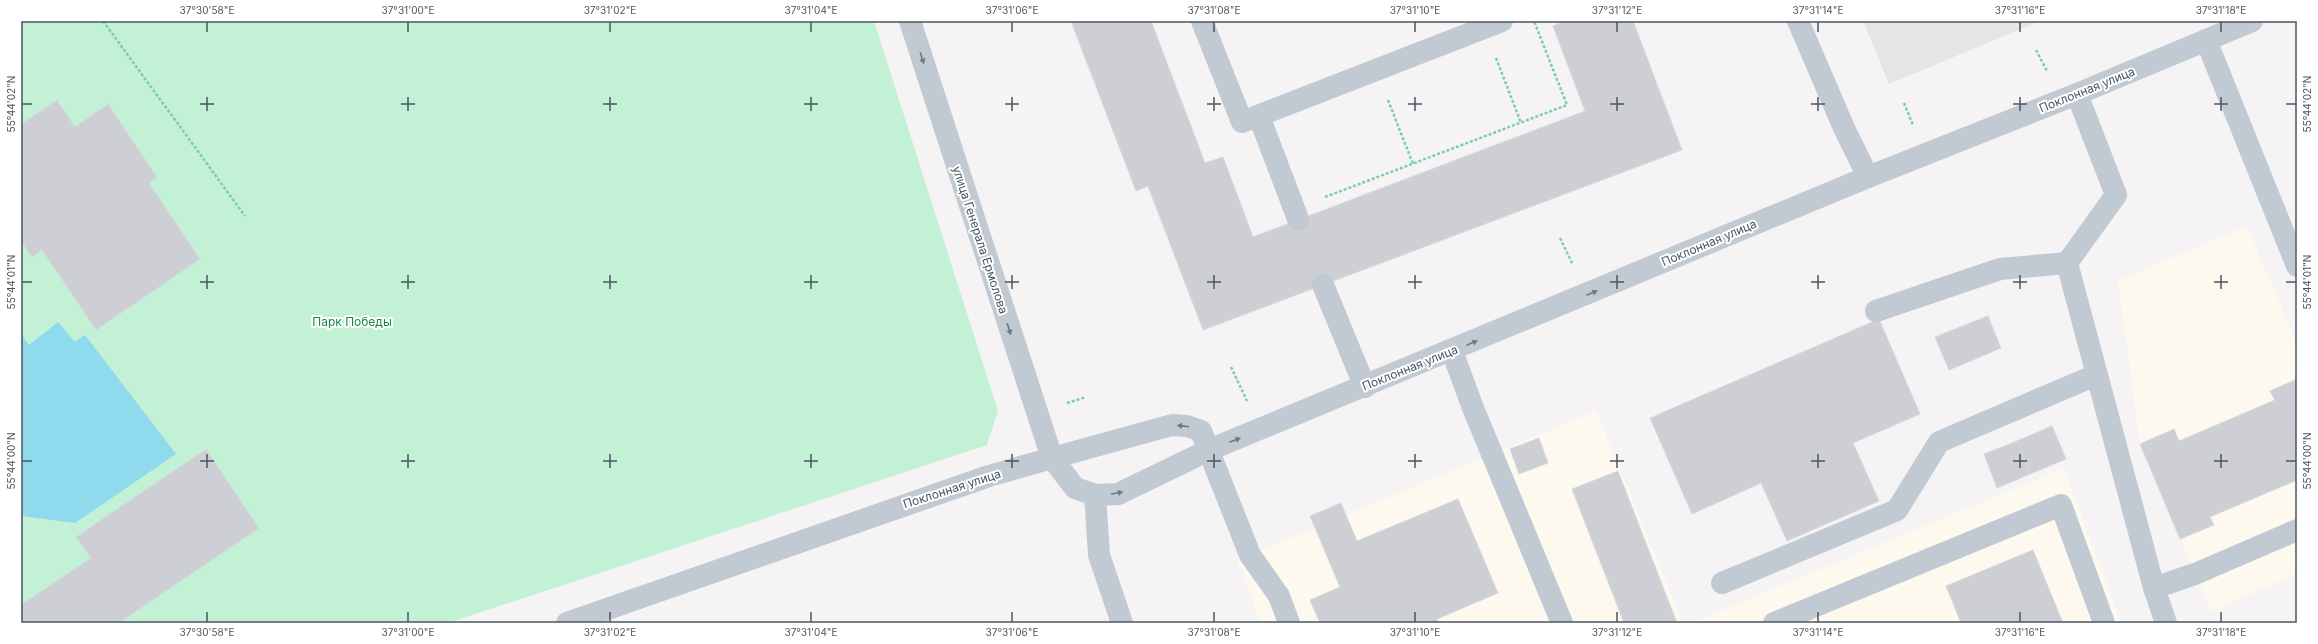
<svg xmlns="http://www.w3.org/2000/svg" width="2318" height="644" font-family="Inter,sans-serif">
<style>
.commercial{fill:#fdf9ef}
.education{fill:#e6e4e5}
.green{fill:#c3f1d5}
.water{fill:#90daee}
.building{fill:#cdcfd5;stroke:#d7d9de}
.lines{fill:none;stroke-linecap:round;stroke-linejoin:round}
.path{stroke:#7ad0a6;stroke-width:2.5;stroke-dasharray:3 2;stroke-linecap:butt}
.service{stroke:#c1cad2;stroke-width:22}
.minor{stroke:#c1cad2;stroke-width:22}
.oneway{fill:#6e7983}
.ticks{fill:none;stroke:#4a5661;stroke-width:1.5}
.labels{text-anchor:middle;stroke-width:4;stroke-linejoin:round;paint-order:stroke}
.street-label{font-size:12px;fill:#4a5661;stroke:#fff}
.park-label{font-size:12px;fill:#17864f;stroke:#fff}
.neatline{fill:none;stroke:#4a5661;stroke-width:1.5}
.ticks-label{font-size:10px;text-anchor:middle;fill:#4a5661}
</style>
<rect width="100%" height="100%" fill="#f5f3f3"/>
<!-- commercial -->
<path class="commercial" d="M2247,226L2297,343V574L2211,611L2140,444L2118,281Z
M1596,411L1683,623H1261L1237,560L1315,528L1310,516L1346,515Z
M2064,468L2121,623H1691Z"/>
<!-- education -->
<path class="education" d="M1863,21H2040L1889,84Z"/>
<!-- green -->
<path class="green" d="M21,21H874L998,411L987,445L448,623H21Z"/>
<!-- water -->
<path class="water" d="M58,322L75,342L85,335L176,454L75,523L21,516V334L29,345Z"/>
<!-- building -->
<path class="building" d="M1071,21H1151L1205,163L1223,157L1253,237L1585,111L1553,26L1565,21H1633L1682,150L1203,330L1148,186L1136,191Z
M57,100L75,127L108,104L157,177L149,183L200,259L96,330L42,250L32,257L21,241V124Z
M1988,316L2001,348L1949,370L1935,337Z
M1879,319L1920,414L1853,443L1879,501L1787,541L1761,483L1692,514L1650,418Z
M2297,379V480L2210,517L2214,525L2180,539L2140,444L2174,429L2179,441L2275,400L2270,391Z
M2052,426L2066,459L2030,474L2017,441Z
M1539,438L1548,463L1519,474L1510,449Z
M2017,441L2030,474L1997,488L1984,454Z
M206,449L259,528L119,623H21V605L91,558L76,537Z
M1618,471L1677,623H1624L1572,489Z
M1458,499L1498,593L1437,619L1438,623H1320L1310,600L1340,587L1310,516L1341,503L1357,541Z
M2033,550L2063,623H1961L1946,586Z"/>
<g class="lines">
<!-- path -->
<path class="path" d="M103,21L245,216
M2036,50L2047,71
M1496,58L1521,123
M1388,100L1413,164
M1904,103L1913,125
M1325,197L1567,105L1534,21
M1560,238L1573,265
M1231,367L1247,401
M1067,403L1086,397"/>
<!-- service -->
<path class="service" d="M1202,21L1242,122L1502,21
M1798,21L1844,128L1868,177
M2206,40L2297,266
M1259,116L1298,219
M1323,285L1365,387
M1876,311L2000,269L2067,263
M1452,351L1473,408L1562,623
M1052,458L1172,425L1187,426L1201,431L1250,555L1279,596L1289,623
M1095,495L1099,555L1122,623
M1722,583L1897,510L1939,442L2096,375
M2154,588L2195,574L2297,530
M1774,623L2061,505L2104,623"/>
<!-- minor -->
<path class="minor" d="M910,21L1052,458L1075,488L1095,495L1118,494L1209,450L1868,177L2077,94L2252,21
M2077,94L2116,195L2067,263L2154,588L2166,623
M567,623L989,476L1052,458"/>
</g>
<!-- one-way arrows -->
<defs><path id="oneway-solid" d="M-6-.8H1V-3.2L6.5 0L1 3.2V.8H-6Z"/></defs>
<g class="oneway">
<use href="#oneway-solid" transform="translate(922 58) rotate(72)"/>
<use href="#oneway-solid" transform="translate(1592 293) rotate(-23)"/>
<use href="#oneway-solid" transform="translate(1009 329) rotate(72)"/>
<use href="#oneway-solid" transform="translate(1472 343) rotate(-23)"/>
<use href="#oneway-solid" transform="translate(1183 426) rotate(-173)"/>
<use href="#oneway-solid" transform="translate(1235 440) rotate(-21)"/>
<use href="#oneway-solid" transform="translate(1117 493) rotate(-12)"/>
</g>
<!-- ticks -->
<path class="ticks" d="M207,22V32M408,22V32M610,22V32M811,22V32M1012,22V32M1214,22V32M1415,22V32M1617,22V32M1818,22V32M2020,22V32M2221,22V32M207,97V111M408,97V111M610,97V111M811,97V111M1012,97V111M1214,97V111M1415,97V111M1617,97V111M1818,97V111M2020,97V111M2221,97V111M22,104H32M200,104H214M401,104H415M603,104H617M804,104H818M1005,104H1019M1207,104H1221M1408,104H1422M1610,104H1624M1811,104H1825M2013,104H2027M2214,104H2228M2286,104H2296M207,275V289M408,275V289M610,275V289M811,275V289M1012,275V289M1214,275V289M1415,275V289M1617,275V289M1818,275V289M2020,275V289M2221,275V289M22,282H32M200,282H214M401,282H415M603,282H617M804,282H818M1005,282H1019M1207,282H1221M1408,282H1422M1610,282H1624M1811,282H1825M2013,282H2027M2214,282H2228M2286,282H2296M207,454V468M408,454V468M610,454V468M811,454V468M1012,454V468M1214,454V468M1415,454V468M1617,454V468M1818,454V468M2020,454V468M2221,454V468M22,461H32M200,461H214M401,461H415M603,461H617M804,461H818M1005,461H1019M1207,461H1221M1408,461H1422M1610,461H1624M1811,461H1825M2013,461H2027M2214,461H2228M2286,461H2296M207,612V622M408,612V622M610,612V622M811,612V622M1012,612V622M1214,612V622M1415,612V622M1617,612V622M1818,612V622M2020,612V622M2221,612V622"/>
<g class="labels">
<!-- street labels -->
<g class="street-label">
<text transform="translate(2087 90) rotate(-22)" y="4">Поклонная улица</text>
<text transform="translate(980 240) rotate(72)" y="4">улица Генерала Ермолова</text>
<text transform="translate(1709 243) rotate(-23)" y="4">Поклонная улица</text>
<text transform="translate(1410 368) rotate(-22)" y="4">Поклонная улица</text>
<text transform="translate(952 489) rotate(-18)" y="4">Поклонная улица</text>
</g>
<!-- park labels -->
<g class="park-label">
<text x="352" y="326">Парк Победы</text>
</g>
</g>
<!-- border -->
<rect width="2318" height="644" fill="none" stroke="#ffffff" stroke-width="44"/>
<rect x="22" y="22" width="2274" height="600" class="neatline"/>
<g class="ticks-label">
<text x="207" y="14">37°30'58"E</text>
<text x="408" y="14">37°31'00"E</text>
<text x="610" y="14">37°31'02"E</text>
<text x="811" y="14">37°31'04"E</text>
<text x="1012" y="14">37°31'06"E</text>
<text x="1214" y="14">37°31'08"E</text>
<text x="1415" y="14">37°31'10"E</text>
<text x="1617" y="14">37°31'12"E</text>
<text x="1818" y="14">37°31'14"E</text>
<text x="2020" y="14">37°31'16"E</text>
<text x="2221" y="14">37°31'18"E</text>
<text transform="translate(11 104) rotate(-90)" y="4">55°44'02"N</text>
<text transform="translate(2307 104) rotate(-90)" y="4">55°44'02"N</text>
<text transform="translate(11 282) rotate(-90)" y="4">55°44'01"N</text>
<text transform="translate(2307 282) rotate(-90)" y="4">55°44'01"N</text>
<text transform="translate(11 461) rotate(-90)" y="4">55°44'00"N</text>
<text transform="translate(2307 461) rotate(-90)" y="4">55°44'00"N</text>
<text x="207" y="636">37°30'58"E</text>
<text x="408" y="636">37°31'00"E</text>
<text x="610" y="636">37°31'02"E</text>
<text x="811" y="636">37°31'04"E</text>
<text x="1012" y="636">37°31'06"E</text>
<text x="1214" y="636">37°31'08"E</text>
<text x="1415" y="636">37°31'10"E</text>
<text x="1617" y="636">37°31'12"E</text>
<text x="1818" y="636">37°31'14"E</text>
<text x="2020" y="636">37°31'16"E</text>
<text x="2221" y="636">37°31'18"E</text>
</g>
</svg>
